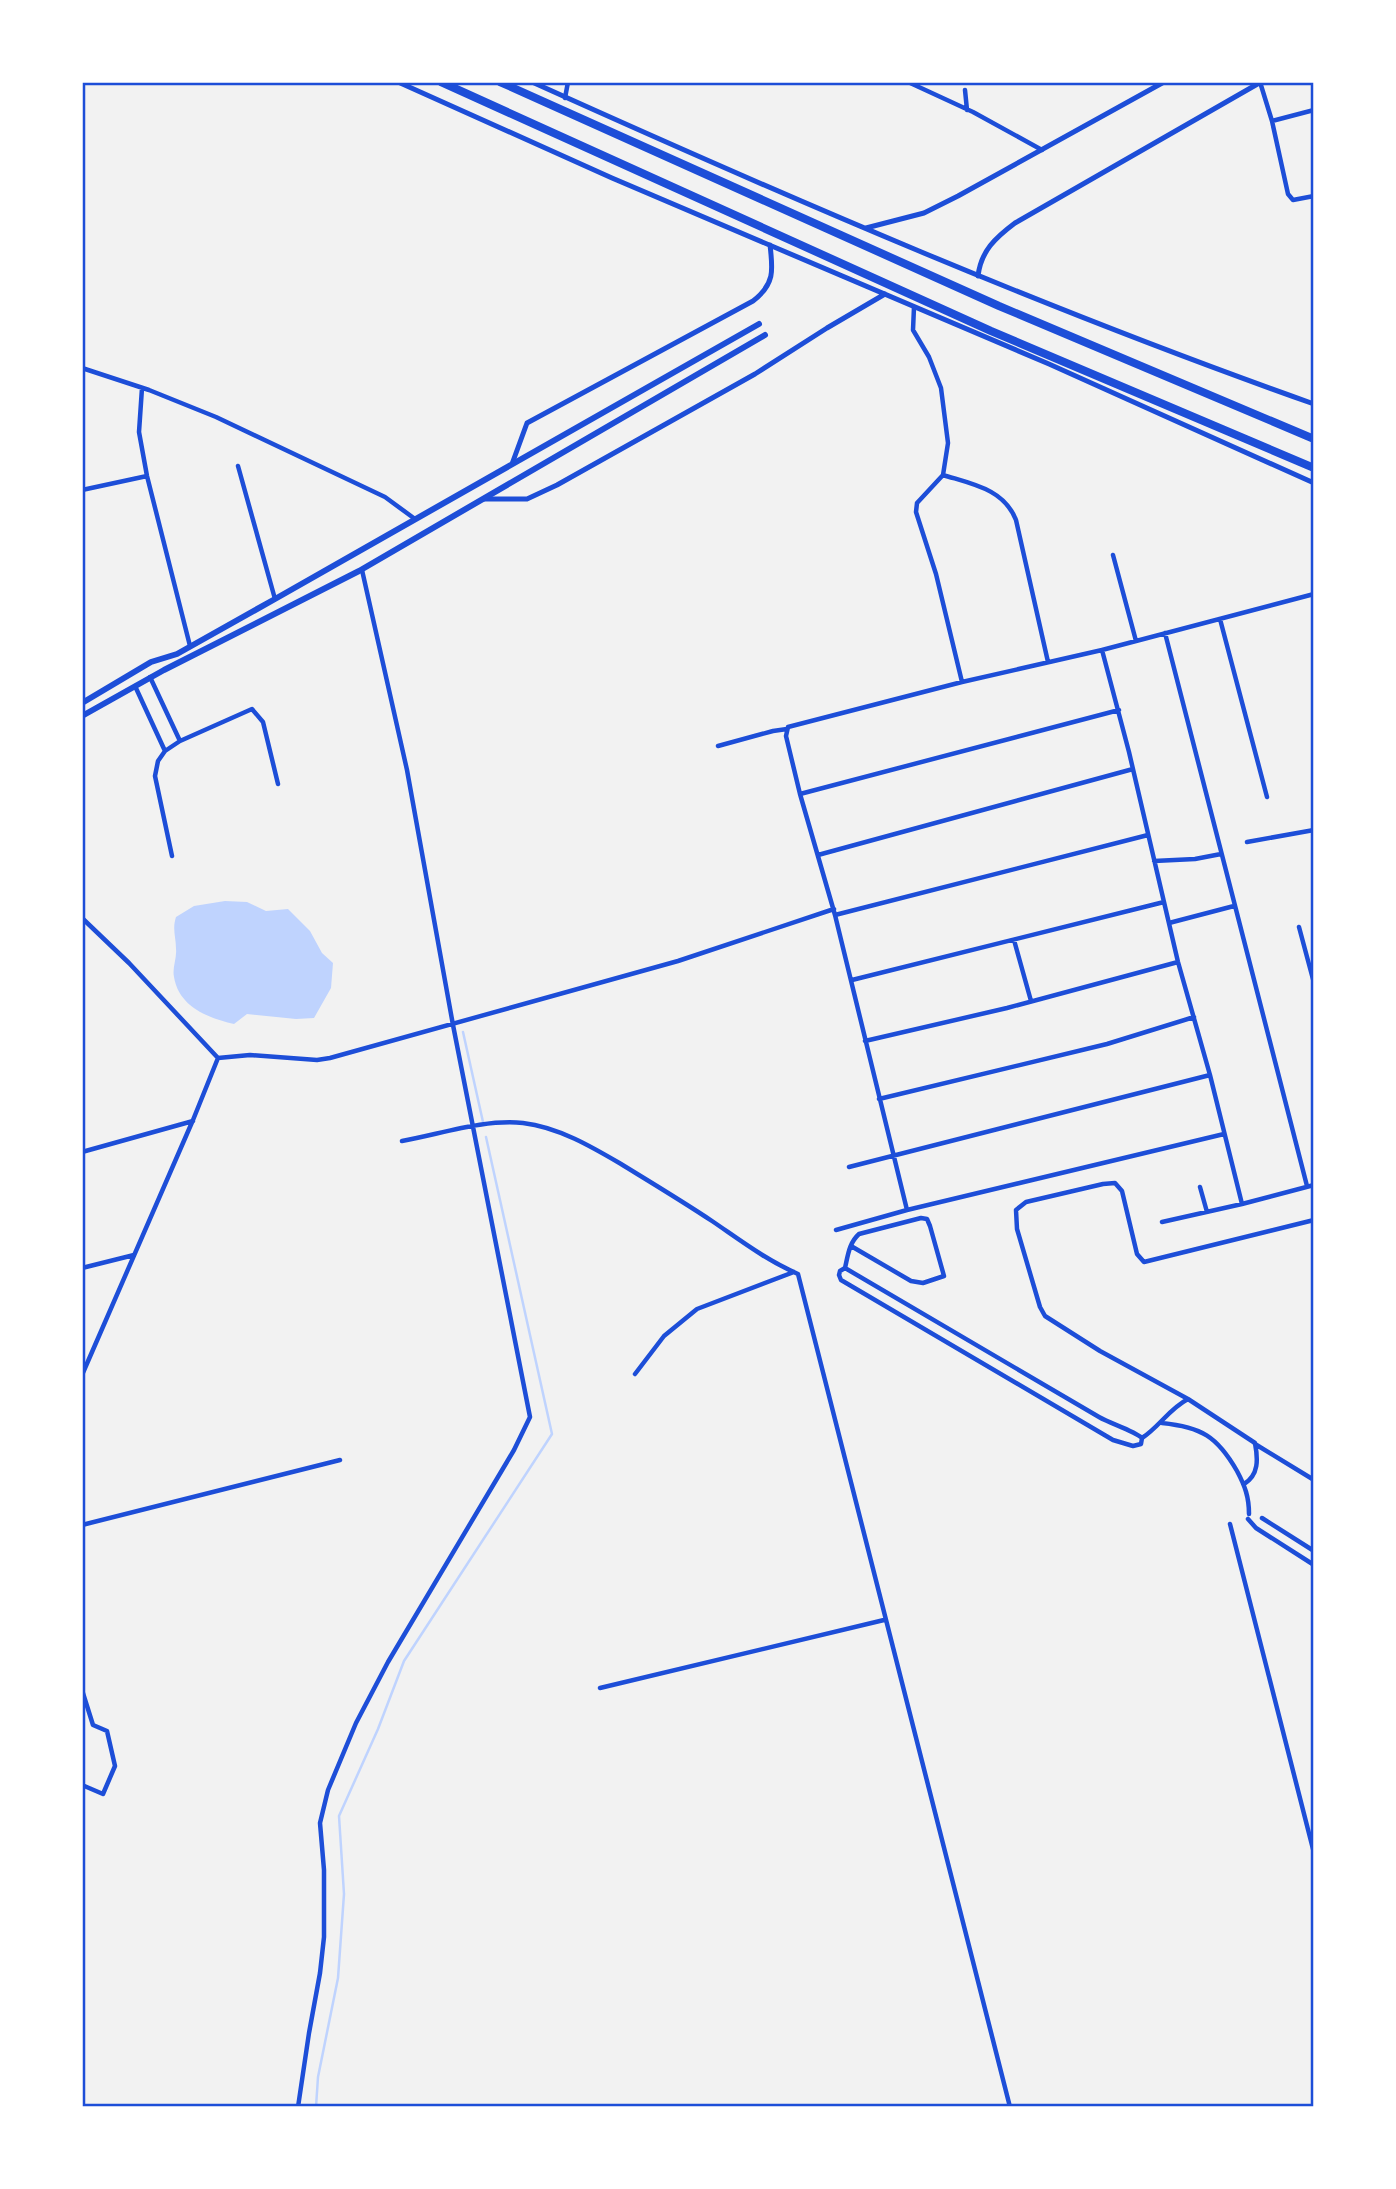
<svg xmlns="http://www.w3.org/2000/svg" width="1396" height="2189" font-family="'IBM Plex Sans',sans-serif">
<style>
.water{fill:#bfd3fe}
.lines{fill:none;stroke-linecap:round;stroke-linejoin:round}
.stream{stroke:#bfd3fe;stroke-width:2.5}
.minor{stroke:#1d4ed8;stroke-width:4.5}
.tertiary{stroke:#1d4ed8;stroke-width:5}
.secondary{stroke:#1d4ed8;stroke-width:6}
.trunk{stroke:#1d4ed8;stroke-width:8}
.neatline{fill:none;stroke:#1d4ed8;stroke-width:2.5}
</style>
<rect width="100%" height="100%" fill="#f2f2f2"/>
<!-- water -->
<path class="water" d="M225,901L247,902L266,911L288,909L310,931L322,953L333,963L331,988L314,1018L296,1019L247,1014L234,1024C208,1018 179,1007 174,977C172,968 177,958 176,949C176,937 172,929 176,917L194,906Z"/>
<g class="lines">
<!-- stream -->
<path class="stream" d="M463,1032L483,1122
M316,2107L318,2077L338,1978L344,1894L339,1816L378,1729L404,1661L552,1434L486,1137"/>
<!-- minor -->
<path class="minor" d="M908,82L973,112L1042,150
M1260,82L1272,121L1288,194L1293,200L1314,196
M965,90L967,110
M565,98L568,82
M1272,121L1314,110
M914,307L913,330L929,357L941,388L948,443L943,475L917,503L916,512L936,574L962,682
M82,368L149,390L216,417L385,497L415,519
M142,388L139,432L147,476L190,646
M238,466L275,599
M943,475C972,484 1004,489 1016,520L1048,662
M82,490L147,476
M1113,555L1136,641
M1220,619L1267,797
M1165,633L1307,1186
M1102,650L1129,752L1178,962L1210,1075L1242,1204
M150,677L180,741
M135,686L165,751
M718,746L773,731L787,729
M800,794L1119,710
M1247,842L1314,830
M818,855L1133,769
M172,856L155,776L158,761L165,751L180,741L252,709L263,722L278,784
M1154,861L1195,859L1221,854
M835,915L1148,835
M82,918L129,963L218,1058
M1169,923L1234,906
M1299,927L1314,983
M1014,940L1031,1001
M852,980L1164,902
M865,1041L1007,1008L1178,962
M218,1058L250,1055L317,1060L330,1058L678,961L834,909
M879,1099L1107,1044L1194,1017
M402,1141C441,1134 484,1119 523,1123C558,1127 592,1147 621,1164C652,1183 682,1201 712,1221C740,1240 766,1260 798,1274L1010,2107
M82,1152L193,1121
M849,1167L1210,1075
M1200,1187L1207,1212
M907,1210L835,915L800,794L786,736L788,727L962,682L1102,650L1314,594
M1162,1222L1242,1204L1314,1185
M836,1230L907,1210L1224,1134
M82,1268L134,1255
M845,1268L1099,1417C1111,1424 1133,1430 1142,1438L1141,1444L1133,1446L1113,1440L841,1280L839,1275L840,1271Z
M845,1268C848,1255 849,1243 859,1234L921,1218L927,1219L930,1226L944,1276L923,1283L911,1281L851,1246
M635,1374L664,1336L697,1309L794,1272
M82,1375L193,1120L218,1058
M1162,1423C1201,1427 1217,1436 1237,1471C1245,1486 1249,1497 1249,1514
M1142,1438C1159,1427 1169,1409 1188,1399
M1255,1444L1314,1480
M1244,1484C1259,1475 1258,1459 1255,1443L1188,1399L1100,1351L1045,1316L1040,1307L1017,1229L1016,1210L1026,1202L1103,1184L1115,1183L1122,1191L1137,1254L1144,1262L1314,1220
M1262,1518L1314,1551
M1248,1519L1256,1528L1314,1565
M1230,1524L1314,1853
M82,1525L340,1460
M600,1688L884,1620
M82,1690L93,1725L107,1731L115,1766L103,1794L82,1785
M298,2107L309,2033L320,1973L324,1937V1870L320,1823L328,1790L356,1723L388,1662L514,1450L530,1417L453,1025L407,770L362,570"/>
<!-- tertiary -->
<path class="tertiary" d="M398,82L612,178L1049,364L1314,483
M532,82C789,198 1048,310 1314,404
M866,228L924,213L958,196L1164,82
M978,276C981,251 995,238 1015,223L1261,82
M512,464L527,423L753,301C775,284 773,270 770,245
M484,499H527L557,485L755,374L827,328L885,294"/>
<!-- secondary -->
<path class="secondary" d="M82,703L151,662L177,654L275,599L759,324
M82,716L164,670L359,571L765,335"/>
<!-- trunk -->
<path class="trunk" d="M441,82L991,331L1314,468
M500,82L999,306L1314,439"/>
</g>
<!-- border -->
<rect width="1396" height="2189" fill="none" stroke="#ffffff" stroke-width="168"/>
<rect x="84" y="84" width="1228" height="2021" class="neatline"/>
</svg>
